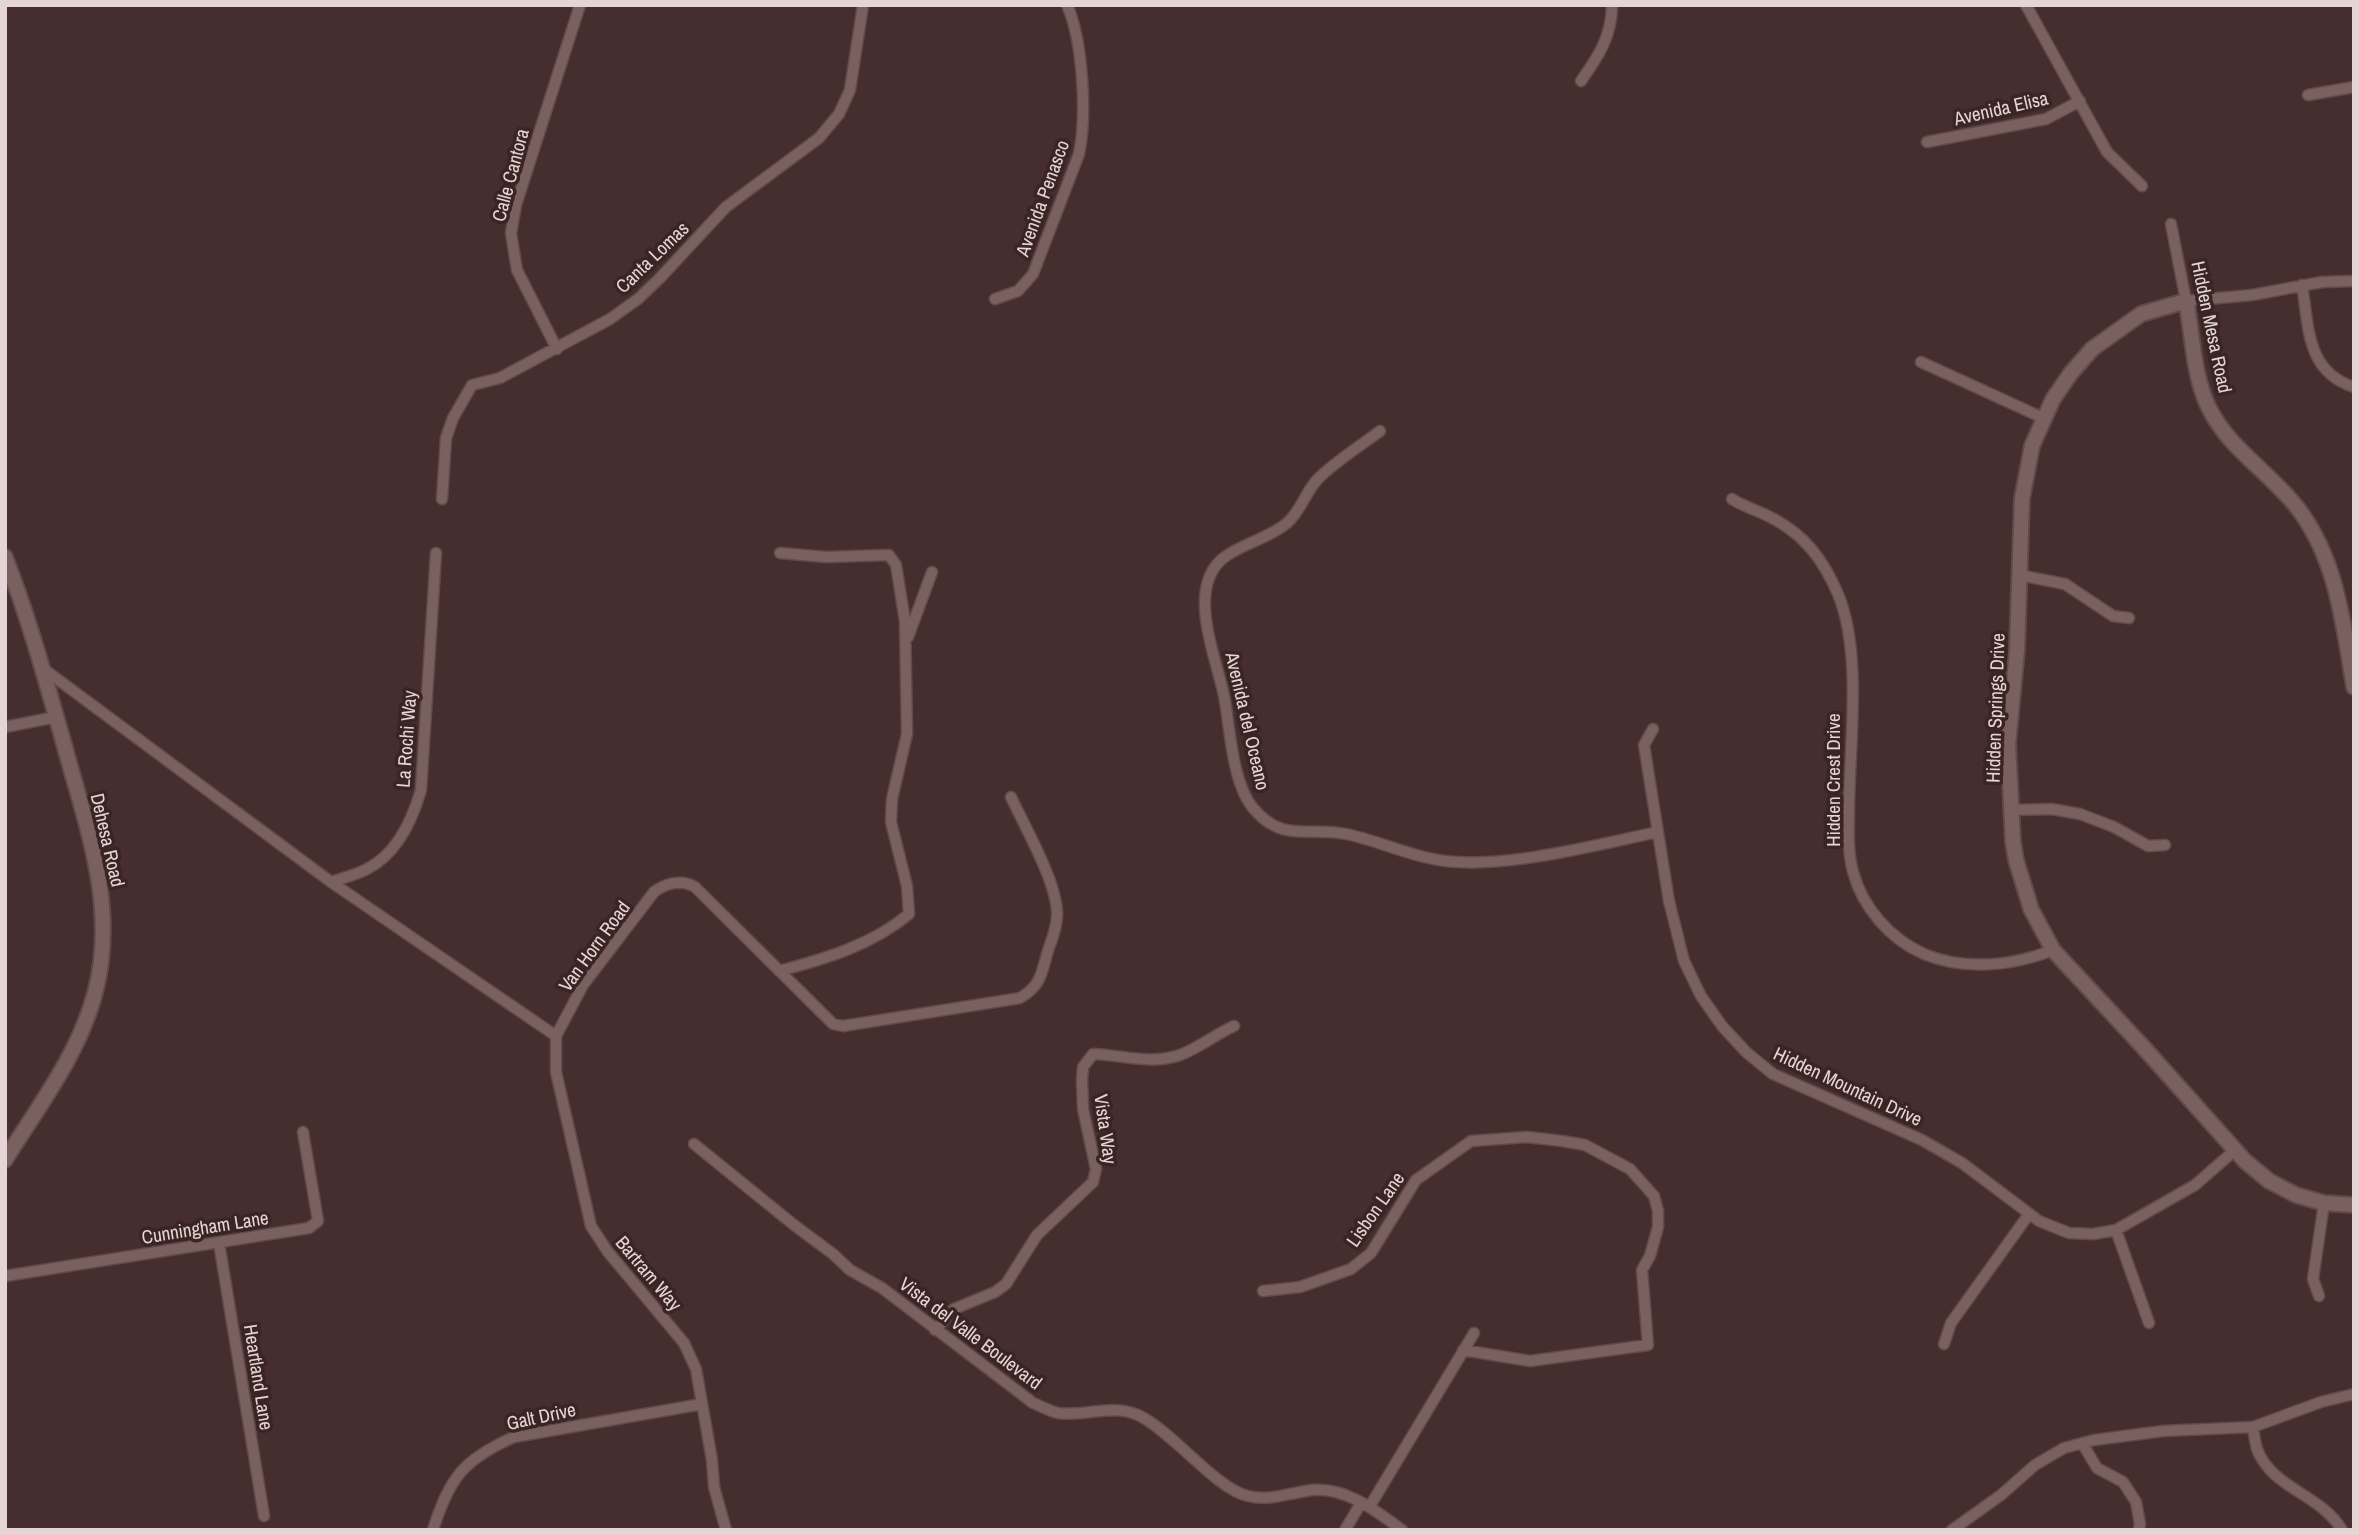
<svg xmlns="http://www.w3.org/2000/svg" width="2359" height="1535" font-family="'Archivo Narrow',sans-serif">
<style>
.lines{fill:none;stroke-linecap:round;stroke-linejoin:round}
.street-casing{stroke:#5f4b4b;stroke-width:13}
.secondary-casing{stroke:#5f4b4b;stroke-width:18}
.street{stroke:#7b6060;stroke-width:10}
.secondary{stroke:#7b6060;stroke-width:14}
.labels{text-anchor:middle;stroke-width:7;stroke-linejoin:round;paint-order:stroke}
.street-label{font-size:19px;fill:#e5d5d5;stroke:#3b2424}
</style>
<rect width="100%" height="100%" fill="#462e2e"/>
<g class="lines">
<!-- street casing -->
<g class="street-casing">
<path id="street" d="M2026,5L2107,152L2142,186
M1581,81C1598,57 1612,36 1612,5
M2308,95L2354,87
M1927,142L2046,119L2080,101
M2171,224L2186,301L2252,295L2322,282L2354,281
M2302,285C2309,327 2306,372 2354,387
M995,299L1018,291L1033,274L1079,154C1087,115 1083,41 1067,5
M557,349L517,270L511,233L516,205L580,5
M1921,362L2043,418
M1380,431C1363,444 1330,465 1317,480C1305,493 1301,511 1287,523C1269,538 1245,543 1226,556C1183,586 1218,660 1225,701C1230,731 1233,784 1253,808C1283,844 1309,826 1346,834C1375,840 1403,853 1433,859C1497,872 1594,845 1658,832
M442,499L446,438L453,418L472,385L500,378L610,319L638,299L660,278L726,207L819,138L839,114L850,90L863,5
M1732,499C1744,507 1757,510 1770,517C1804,534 1823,559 1838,594C1862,652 1850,741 1849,804C1849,827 1847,850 1853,872C1863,908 1890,939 1924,954C1965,971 2013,966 2053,950
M2019,575L2065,584L2113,616L2129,618
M908,637L932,572
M41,667L331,882L556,1036
M5,727L56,717
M1653,729L1644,745L1669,901L1684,961L1701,996L1722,1026L1746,1052L1773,1074L1922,1140L1962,1163L2039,1221L2069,1233L2093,1234L2116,1230L2195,1185L2235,1150
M2011,810L2052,809L2080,814L2114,827L2148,846L2165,845
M331,882C342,878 356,875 367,869C397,854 412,821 421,790L436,553
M779,971C825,959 872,945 909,914L907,886L891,822L892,799L907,734L905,621L896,565L889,555L826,557L780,553
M556,1036L583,985L654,892C666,883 682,879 695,887L833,1024L843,1026L1020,998C1040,986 1041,976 1047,954C1051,941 1058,926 1057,912C1056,881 1025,827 1011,797
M556,1036V1072L591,1226L608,1252L684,1343L696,1369L712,1460L714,1487L726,1530
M694,1144L794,1225L833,1254L850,1270L882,1288L1033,1403C1041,1406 1049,1411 1058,1413C1086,1417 1114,1402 1142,1417C1174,1434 1218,1490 1248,1496C1268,1501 1286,1494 1306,1491C1342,1484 1375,1510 1402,1530
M2116,1230L2149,1323
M219,1243L264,1516
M5,1276L309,1228L318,1221L303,1132
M1263,1291L1300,1287L1351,1269L1371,1253L1416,1180L1471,1141L1527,1137L1562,1141L1585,1145L1630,1169L1654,1196L1658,1211V1227L1650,1256L1642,1270L1648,1345L1530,1361L1463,1350
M2319,1296L2313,1279L2324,1203
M935,1330L954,1309L995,1292L1006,1284L1037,1235L1093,1182L1096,1169L1083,1109L1082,1080L1083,1067L1093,1054C1122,1055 1151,1065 1180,1055C1199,1048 1216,1034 1234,1026
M1944,1344L1951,1323L2029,1214
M2253,1427C2254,1434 2255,1442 2257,1449C2272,1489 2321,1494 2342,1530
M2082,1443L2097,1468L2123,1482L2136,1502L2140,1524L2139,1530
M1370,1506L1474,1333
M433,1530C449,1478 464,1459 514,1437L702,1404
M1345,1530L1361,1503
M1952,1530L2001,1495L2035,1465L2064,1448L2094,1440L2163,1431L2253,1427L2321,1402L2354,1394"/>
</g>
<!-- secondary casing -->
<g class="secondary-casing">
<path id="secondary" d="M5,557C29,618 46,681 64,744C86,826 118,907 95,993C79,1054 38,1107 5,1160
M2354,687C2343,623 2337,558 2296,506C2268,471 2227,447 2208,406C2193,374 2193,336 2186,301L2141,314L2092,349L2071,373L2053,399L2032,446L2022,499L2017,650L2008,744L2013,842L2016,860L2031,909L2053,950L2145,1049L2245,1161L2269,1181L2296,1195L2324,1203L2354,1205"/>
</g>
<!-- street -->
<use href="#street" class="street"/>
<!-- secondary -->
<use href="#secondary" class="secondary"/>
</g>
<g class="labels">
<!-- street labels -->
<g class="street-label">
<text transform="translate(2001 108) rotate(-13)" y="7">Avenida Elisa</text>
<text transform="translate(510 175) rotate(-75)" y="7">Calle Cantora</text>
<text transform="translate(1042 198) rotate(-70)" y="7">Avenida Penasco</text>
<text transform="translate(652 257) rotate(-44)" y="7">Canta Lomas</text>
<text transform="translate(2212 327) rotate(78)" y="7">Hidden Mesa Road</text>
<text transform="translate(1995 708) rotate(-88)" y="7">Hidden Springs Drive</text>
<text transform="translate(1248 721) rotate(77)" y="7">Avenida del Oceano</text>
<text transform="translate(406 739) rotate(-86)" y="7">La Rochi Way</text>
<text transform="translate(1833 780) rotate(-90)" y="7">Hidden Crest Drive</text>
<text transform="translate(108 840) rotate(77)" y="7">Dehesa Road</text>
<text transform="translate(594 946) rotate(-54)" y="7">Van Horn Road</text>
<text transform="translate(1848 1086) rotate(25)" y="7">Hidden Mountain Drive</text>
<text transform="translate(1106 1129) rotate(82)" y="7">Vista Way</text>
<text transform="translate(1375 1209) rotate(-55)" y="7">Lisbon Lane</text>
<text transform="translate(205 1227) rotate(-9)" y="7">Cunningham Lane</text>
<text transform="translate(649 1273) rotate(50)" y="7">Bartram Way</text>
<text transform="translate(971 1333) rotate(37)" y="7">Vista del Valle Boulevard</text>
<text transform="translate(259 1377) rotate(81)" y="7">Heartland Lane</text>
<text transform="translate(541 1416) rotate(-12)" y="7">Galt Drive</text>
</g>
</g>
<!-- border -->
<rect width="2359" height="1535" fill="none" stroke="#e5d5d5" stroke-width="14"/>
</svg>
